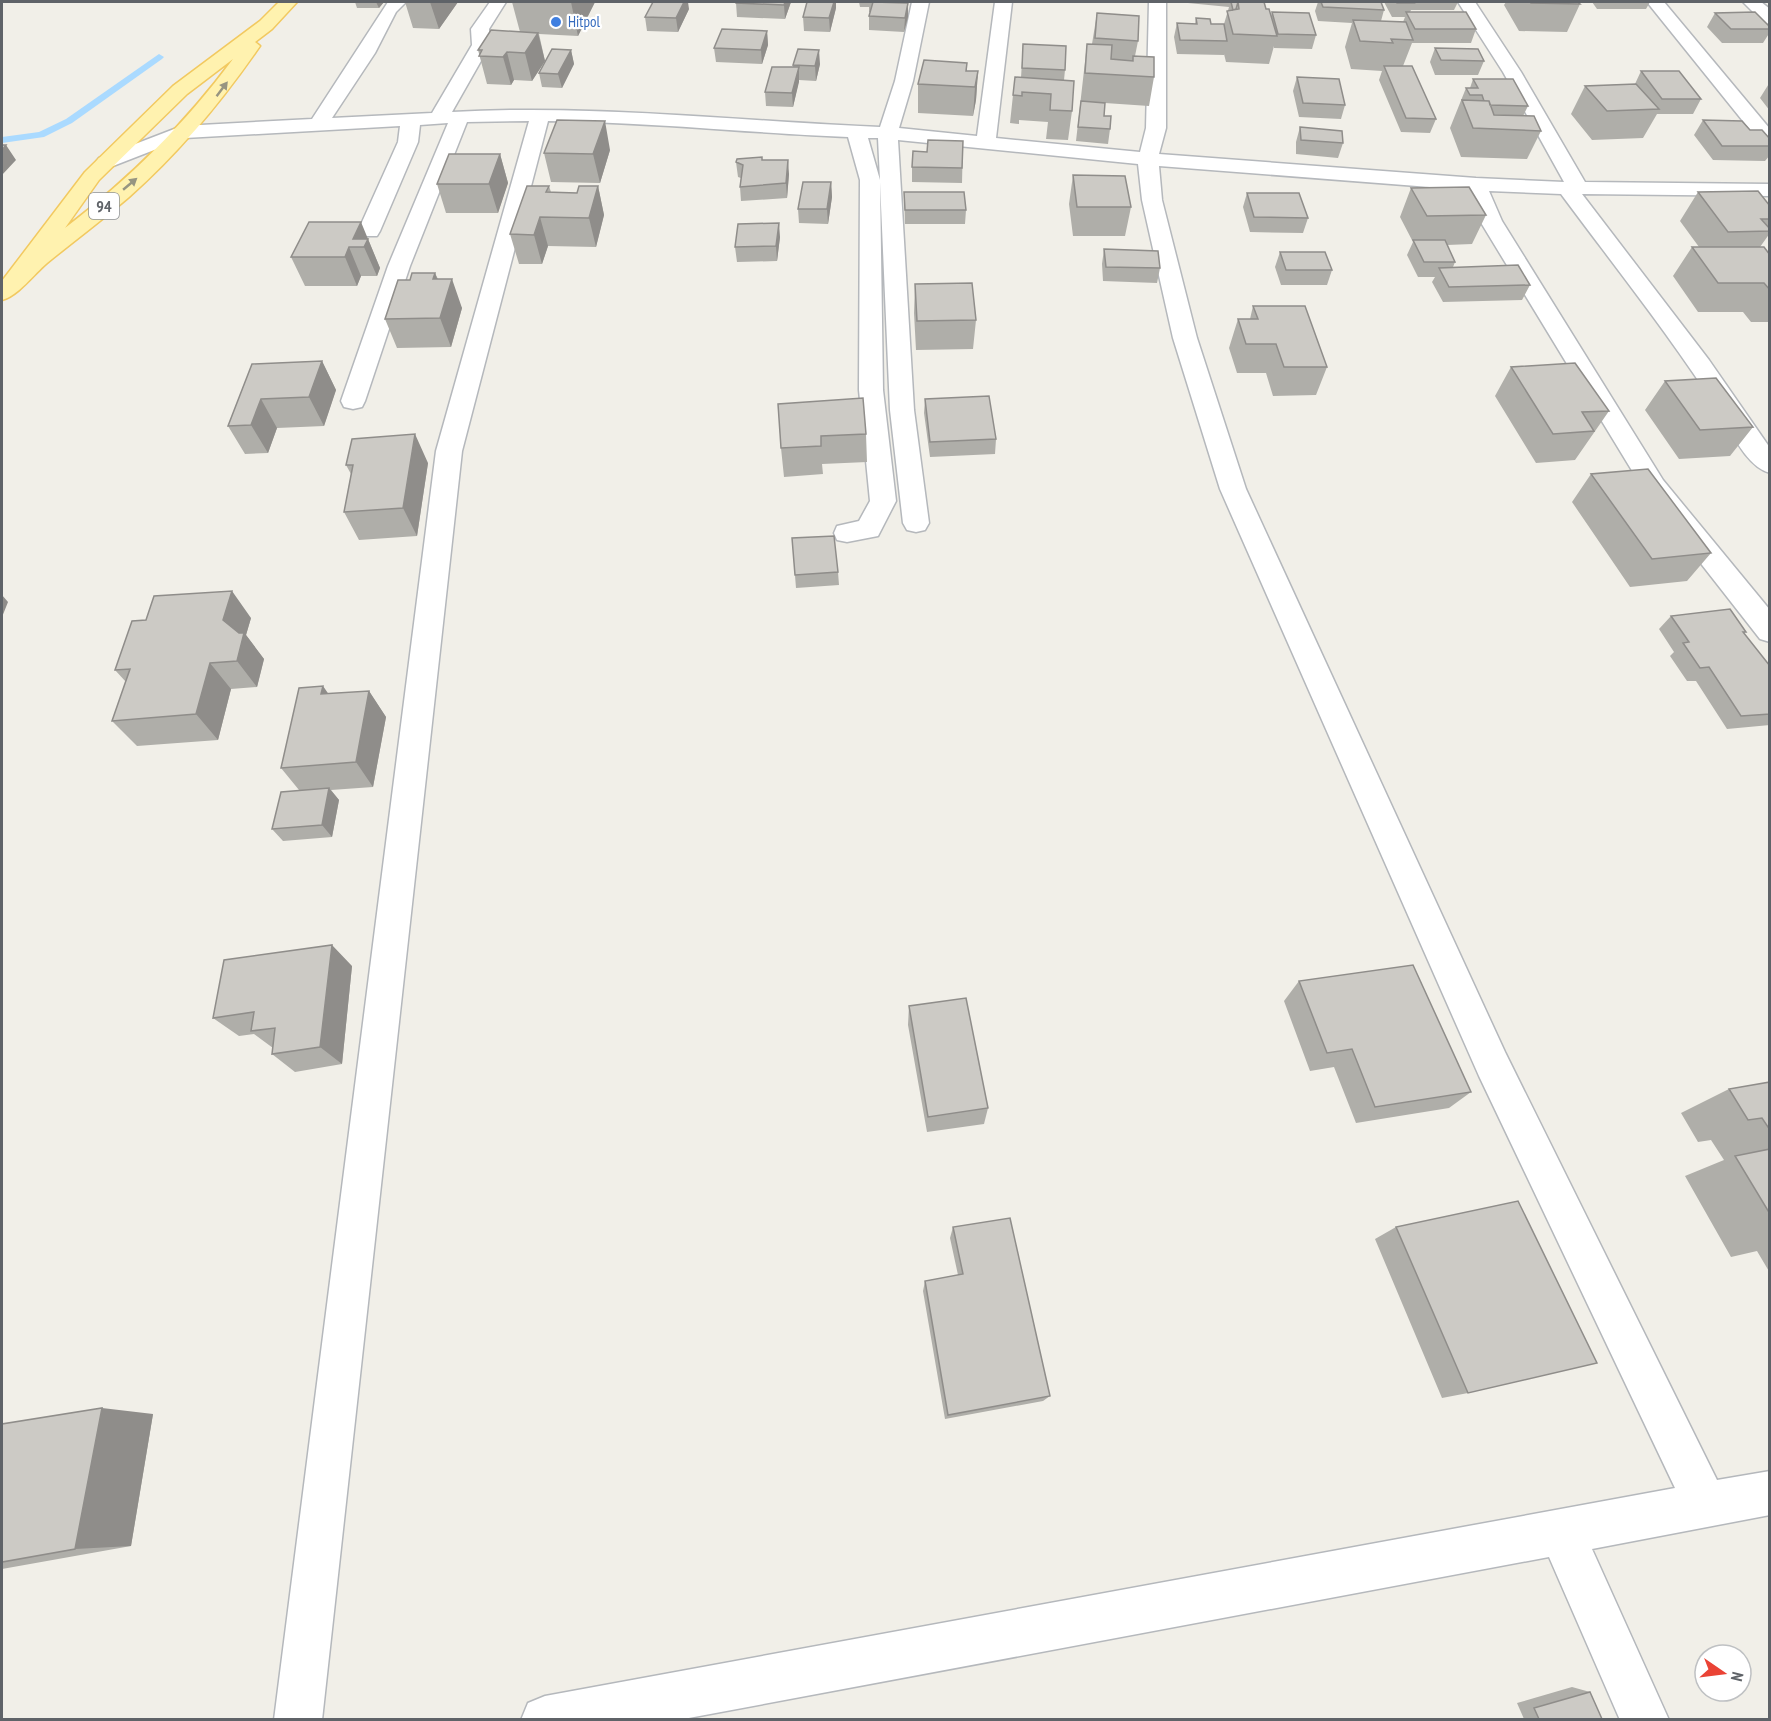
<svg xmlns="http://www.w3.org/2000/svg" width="1771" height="1721" font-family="'PT Sans Narrow',sans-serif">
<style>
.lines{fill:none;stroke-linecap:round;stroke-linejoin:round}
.stream{fill:#aadaff;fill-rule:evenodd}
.minor-casing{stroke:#b5b8bc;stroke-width:3}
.major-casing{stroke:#f2c960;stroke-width:3}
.minor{fill:#fff;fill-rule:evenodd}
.major{fill:#fff2af;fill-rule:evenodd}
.wall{fill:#afaea9}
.shaded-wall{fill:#8f8d8a}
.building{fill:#cccac5;stroke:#8f8d8a;stroke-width:1.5}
.oneway{fill:#979581}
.shop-dot{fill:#3f7fe0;stroke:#fff;stroke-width:2}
.labels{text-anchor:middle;stroke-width:4.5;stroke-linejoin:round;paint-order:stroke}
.far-shop-label{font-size:15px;fill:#366cbe;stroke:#fff;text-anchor:start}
.shield{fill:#fff;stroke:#8f9295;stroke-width:1.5}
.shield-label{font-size:16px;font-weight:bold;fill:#5f6368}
</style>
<rect width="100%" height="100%" fill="#f1efe8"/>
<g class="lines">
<!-- stream -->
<path class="stream" d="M159,54L164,57L162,59L72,123L44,137L2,143V137L39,132L66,119Z"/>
<!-- minor casing -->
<g class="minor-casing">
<path id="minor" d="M388,2H406L396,12L375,53L332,118L432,113L472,45L471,29L490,2H506L489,29L490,45L452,112C595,104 737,121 880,127L895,81L912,2H929L913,81L899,128L977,136L995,2H1012L996,138L1140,152L1146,128L1149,2H1166V128L1159,154L1476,178L1564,182L1503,72L1458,2H1475L1521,72L1585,182L1770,184V196L1582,194L1709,360L1770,448V473C1747,467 1732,433 1721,415C1672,338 1615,267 1561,194L1489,191L1502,221L1663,480L1770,610V642L1760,639L1645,492L1480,221L1468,190L1159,166L1162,200L1197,338L1246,489L1505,1052L1717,1480L1770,1471V1515L1592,1549L1669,1720H1620L1549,1557L678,1720H521L528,1703L545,1696L1675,1488L1479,1076L1220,489L1173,338L1142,200L1138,164L898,140L914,410L929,523L925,530L916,532L907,530L903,523L890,410L880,182L883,390L896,501L878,536L847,542L837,540L834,533L837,526L859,521L870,501L859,390L860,180L848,137C748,133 648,122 548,121L462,451L322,1720H274L436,451L529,121L467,122L410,266L365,401L362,407L353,409L344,407L341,401L388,266L448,123L420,125L418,142L380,231L377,236H361L358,231L398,142L400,126L185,138L113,166H99L96,162L99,158L182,126L312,119ZM868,138H878L880,180Z
M1647,2H1664L1770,129V148L1763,146Z
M1743,2H1761L1770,9V24L1764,23Z"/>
</g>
<!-- major casing -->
<g class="major-casing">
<path id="major" d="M279,2H297L272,29L255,42L260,46C222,101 179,153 129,197C102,220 74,241 47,263C34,274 18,296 2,300V281L85,172L173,86L260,21ZM233,59C185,124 129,179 65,228L99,180L187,94Z"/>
</g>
<!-- minor -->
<use href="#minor" class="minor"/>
<!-- major -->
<use href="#major" class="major"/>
</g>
<!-- wall -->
<path class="wall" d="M355,2H384L379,8H357Z
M405,2H458L439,29L413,28Z
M512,2H595L578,36L539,34L545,61L532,81L514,80L511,85L487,84L478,50L520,32Z
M859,2H894V3H908V17L904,32L869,30V16L870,12H869V7H860Z
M1188,2H1257L1266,9L1271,16L1272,12L1316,35L1312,49L1274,48V46L1269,64L1226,62L1224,54V55L1177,54L1174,37L1177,23L1195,24L1196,18L1211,24H1224L1229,7L1188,3Z
M1318,2H1381L1384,10L1381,21L1403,22L1405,17H1392L1384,2H1458L1454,10H1411L1410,12L1476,29L1471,43H1412L1403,66L1436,119L1430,133L1401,132L1379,80L1382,71L1351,69L1345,47L1352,23L1318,21L1315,11Z
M1506,2H1578L1580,4L1567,32L1519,31L1504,5Z
M1592,2H1650L1646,9H1597Z
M736,3V2H791L785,19L737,17Z
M836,8L830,32L804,31L803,17Z
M689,9L678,32L647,31L645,17Z
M1097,13L1138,41L1135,56L1154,77L1149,106L1105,103L1104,116L1110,129L1108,144L1076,141L1087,44H1092Z
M1715,13L1770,27V32L1763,43H1722L1707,27Z
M767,31L768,45L762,64L716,62L714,48Z
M1023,44L1065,70L1064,80L1072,111L1068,140L1046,139L1048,122L1019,120V124L1010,123L1013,95L1021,78Z
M1435,48L1484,61L1478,75H1435L1430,62Z
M571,50L574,64L562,88L542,87L539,73Z
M967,63V71H978L976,100L973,116L918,113V84Z
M820,64L816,81L799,80L793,107L766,106L765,92L793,67V65Z
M1641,71L1701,99L1693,114H1657L1643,138L1592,140L1571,114L1585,86L1635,84Z
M1297,77L1345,105L1341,119L1299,117L1293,91Z
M1473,79L1528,106L1523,116L1541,131L1527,159L1461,157L1450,128L1466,88H1470Z
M1770,82V111L1760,98Z
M1703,120L1770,139V155L1765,161L1713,160L1694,135Z
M1300,127L1343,143L1338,158L1296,154V142Z
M963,141L962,183L912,182V167L927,152Z
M610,150L600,183L551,182L544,153Z
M500,154L508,183L498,213H446L437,184Z
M762,160L789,174L787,198L741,201L740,187L741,178L738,177L736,162Z
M1073,175L1131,207L1125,236H1073L1069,204Z
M831,182L832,197L828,224L799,223L798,209Z
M549,186L551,192L577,193L598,186L604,215L596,247L548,246L542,264H519L510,234Z
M1411,188L1486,215L1472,244L1447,245L1455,262L1453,267L1530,285L1522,300L1443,302L1432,282L1435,277H1418L1407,255L1413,242L1400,217Z
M904,192L966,210L965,224H905Z
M1698,192L1770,206V233L1760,247L1770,255V322H1751L1743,312H1698L1673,276L1692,247H1699L1680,221Z
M1247,193L1308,218L1303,233L1250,232L1243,207Z
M780,237L777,261L737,262L735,247Z
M368,239L380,268L377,276H361L357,286H305L291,257Z
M1104,249L1160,268L1157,283L1103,281L1102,264Z
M1280,252L1332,270L1327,285H1281L1275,267Z
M435,273L438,279L462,308L451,347L397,348L385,319L410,280Z
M915,284L976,320L973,349L916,350L914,313Z
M1253,306L1327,367L1316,395L1273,396L1266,373H1237L1229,348L1238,319H1250Z
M322,361L336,390L324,426L277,428L268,453L245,454L228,426L252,364Z
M1511,367L1609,411L1575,460L1536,463L1495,396Z
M1665,381L1753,427L1730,456L1679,459L1645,410Z
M925,399L996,439L995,454L930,457L924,413Z
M778,404L866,434L867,462L822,464L823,474L784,477L781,448Z
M428,463L417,536L359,540L344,512L351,474L346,465Z
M1591,474L1711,553L1687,581L1630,587L1572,502Z
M792,538L838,572L839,585L796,588Z
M1671,616L1744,634L1770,666V725L1727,729L1696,681H1687L1670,656L1674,652L1659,629Z
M251,618L246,635L264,659L257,687L231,689L218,740L137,746L112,721L126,682L115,670Z
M369,691L386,717L373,787L331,790L339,800L332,837L283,841L272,829L299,790L281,768L328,694Z
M352,966L342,1064L295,1072L272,1054L273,1048L254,1034L239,1036L213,1018Z
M1299,981L1471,1092L1449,1108L1356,1123L1334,1067L1310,1071L1284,1001Z
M909,1006L988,1108L984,1124L927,1132L908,1025Z
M1770,1082V1273L1757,1251L1731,1257L1685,1176L1724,1160L1711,1140L1698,1142L1681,1113L1729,1089Z
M953,1227L1050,1396L1043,1401L945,1419L923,1291L925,1281L958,1275L950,1238Z
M1396,1227L1468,1393L1442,1398L1375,1239Z
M153,1414L131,1546L2,1569V1424Z
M1572,1687L1590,1692L1602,1719H1524L1517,1703Z"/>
<!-- shaded-wall -->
<path class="shaded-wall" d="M376,2H384L379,8Z
M430,2H458L439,29Z
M571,2H595L578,36Z
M684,2H688L689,9L678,32L676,18Z
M785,2H791L785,19L784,5Z
M834,2H836V8L830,32L829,18Z
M908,3V17L904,32L905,18Z
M767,31L768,45L762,64L761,50Z
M538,33L545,61L532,81L525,53Z
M571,50L574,64L562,88L558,74Z
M819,50L820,64L816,81L815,66Z
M507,52L514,80L511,85L503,57Z
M799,67V82L793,107L792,93Z
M978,71L976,100L973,116L975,87Z
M605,121L610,150L600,183L593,154Z
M6,145L16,160L2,175V150Z
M500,154L508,183L498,213L489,184Z
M788,160L789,174L787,198L786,183Z
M831,182L832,197L828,224L827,209Z
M598,186L604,215L596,247L589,218Z
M540,217L548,246L542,264L534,235Z
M361,222L380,268L377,276L364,247L353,239Z
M779,223L780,237L777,261L776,246Z
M349,247L361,276L357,286L345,257Z
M435,273L445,300L452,279L462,308L451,347L440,318L433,279Z
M322,361L336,390L324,426L309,397Z
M261,399L277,428L268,453L251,425Z
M415,434L428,463L417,536L403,508Z
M232,591L251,618L246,635L264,659L257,687L237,661L223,620Z
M2,595L8,602L2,617Z
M210,663L231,689L218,740L196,714Z
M323,686L341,712L321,694Z
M369,691L386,717L373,787L356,762Z
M329,788L339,800L332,837L322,825Z
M332,945L352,966L342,1064L320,1047Z
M102,1408L153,1414L131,1546L75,1549Z"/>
<!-- building -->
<path class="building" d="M653,2H684L676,18L645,17Z
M807,2H834L829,18L803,17Z
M873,2L908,3L905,18L869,16Z
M1231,2H1238L1236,9L1233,10Z
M1238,2H1264L1266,9H1269L1277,36L1233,34L1227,11L1239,9Z
M1321,2H1381L1384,10L1323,7Z
M1396,2H1413L1414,3H1397Z
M1530,2H1578L1580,4L1531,3Z
M736,3V2H785L784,5Z
M1272,12L1309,13L1316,35L1278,34Z
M1406,12H1466L1476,29H1415Z
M1755,12L1770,27V29H1731L1715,13Z
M1097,13L1139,16L1138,41L1095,38Z
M1196,18L1210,19L1211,24H1224L1227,41L1180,40L1177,23L1197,24Z
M1353,20L1406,22L1413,40L1391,39L1393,43L1360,41Z
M722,29L767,31L761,50L714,48Z
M491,30L538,33L525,53L507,52L503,57L479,56L482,50H478Z
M1023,44L1066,46L1065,70L1022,68Z
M1087,44L1112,45L1111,59L1133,61V56L1154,57V77L1085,73Z
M1435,48L1478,49L1484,61L1441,60Z
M552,49L571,50L558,74L539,73Z
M798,49L819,50L815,66L793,65Z
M924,60L967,63L966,71H978L975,87L918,84Z
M1384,66H1412L1436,119L1406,118Z
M772,67H799L792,93L765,92Z
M1641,71H1679L1701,99H1662Z
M1015,77L1074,81L1072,111L1050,110L1051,94L1022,92V96L1013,95Z
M1297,77L1339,79L1345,105L1303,103Z
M1473,79H1513L1528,106L1490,105L1489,101H1484L1482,95H1470L1466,88H1478Z
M1636,84L1659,109L1607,111L1585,86Z
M1462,100L1489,101L1494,115L1534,116L1541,131L1473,128Z
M1081,101L1105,103L1104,116H1111L1110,129L1078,127Z
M557,120L605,121L593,154L544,153Z
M1703,120L1742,121L1750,130H1762L1770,139V146H1722Z
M1300,127L1342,131L1343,143L1301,140Z
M928,140L963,141L962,168L912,167L913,151L927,152Z
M2,145H6L2,150Z
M449,154H500L489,184H437Z
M762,157V160H788L786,183L740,187L743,165L736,162L737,159Z
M1073,175L1125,176L1131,207H1077Z
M803,182H831L827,209H798Z
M527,186H549L546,192L577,193L579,186H598L589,218L540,217L534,235L510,234Z
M1469,187L1486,215L1427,216L1411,188Z
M1758,191L1770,206V219H1761L1770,229V231L1728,232L1698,192Z
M904,192H964L966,210H905Z
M1247,193H1299L1308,218L1254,217Z
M309,222H361L353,239H368L364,247H349L345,257H291Z
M779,223L776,246L735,247L738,224Z
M1413,240H1445L1455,262H1424Z
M1692,247H1764L1770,255V290L1764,283H1718Z
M1104,249L1158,251L1160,268L1106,267Z
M1280,252H1325L1332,270H1286Z
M1518,265L1530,285L1449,287L1439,268Z
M412,273H435L433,279H452L440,318L385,319L398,280H410Z
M972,283L976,320L917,321L915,284Z
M1253,306H1305L1327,367H1284L1276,344H1246L1238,319H1258Z
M322,361L309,397L261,399L251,425L228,426L252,364Z
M1575,363L1609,411L1582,412L1594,431L1553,434L1511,367Z
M1716,378L1753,427L1700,430L1665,381Z
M989,396L996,439L930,442L925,399Z
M863,398L866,434L821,436V446L781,448L778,404Z
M415,434L403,508L344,512L353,465H346L352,439Z
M1648,469L1711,553L1652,559L1591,474Z
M834,536L838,572L795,575L792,538Z
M232,591L223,620L239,633H244L237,661L210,663L196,714L112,721L130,669L115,670L132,621L146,620L154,596Z
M1730,609L1746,632H1743L1770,666V714L1741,716L1709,667L1700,668L1683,643L1689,642L1671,616Z
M323,686L321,694L369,691L356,762L281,768L299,688Z
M329,788L322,825L272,829L281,792Z
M332,945L320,1047L272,1054L275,1028L251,1031L254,1012L213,1018L224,960Z
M1413,965L1471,1092L1375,1107L1352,1049L1327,1053L1299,981Z
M966,998L988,1108L928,1117L909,1006Z
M1770,1082V1130L1762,1118L1748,1120L1729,1089Z
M1770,1149V1214L1735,1156Z
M1518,1201L1597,1363L1468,1393L1396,1227Z
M1010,1218L1050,1396L948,1415L925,1281L963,1274L953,1227Z
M102,1408L75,1549L2,1562V1424Z
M1590,1692L1602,1719H1539L1534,1708Z"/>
<!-- one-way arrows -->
<defs><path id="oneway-solid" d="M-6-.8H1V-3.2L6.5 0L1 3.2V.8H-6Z" transform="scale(1.5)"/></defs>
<g class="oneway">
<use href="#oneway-solid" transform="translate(222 89) rotate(-53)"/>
<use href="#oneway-solid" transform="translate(130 184) rotate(-40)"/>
</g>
<!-- markers -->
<circle class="shop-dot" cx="556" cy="22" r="6"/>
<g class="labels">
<!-- far-shop labels -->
<g class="far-shop-label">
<text x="568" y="27">Hitpol</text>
</g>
<!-- shield labels -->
<rect class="shield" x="89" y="193" width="30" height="26" rx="4.5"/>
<g class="shield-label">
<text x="104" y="212">94</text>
</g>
</g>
<!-- border -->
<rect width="1771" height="1721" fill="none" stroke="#5f6368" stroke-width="6"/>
<!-- north arrow -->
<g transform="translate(1723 1673) rotate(104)"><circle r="28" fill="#ffffff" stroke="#bfc1c3" stroke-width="1.5"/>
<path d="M0-4.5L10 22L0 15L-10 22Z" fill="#ea4335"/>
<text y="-9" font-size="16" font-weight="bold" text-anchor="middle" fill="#5f6368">N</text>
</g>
</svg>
